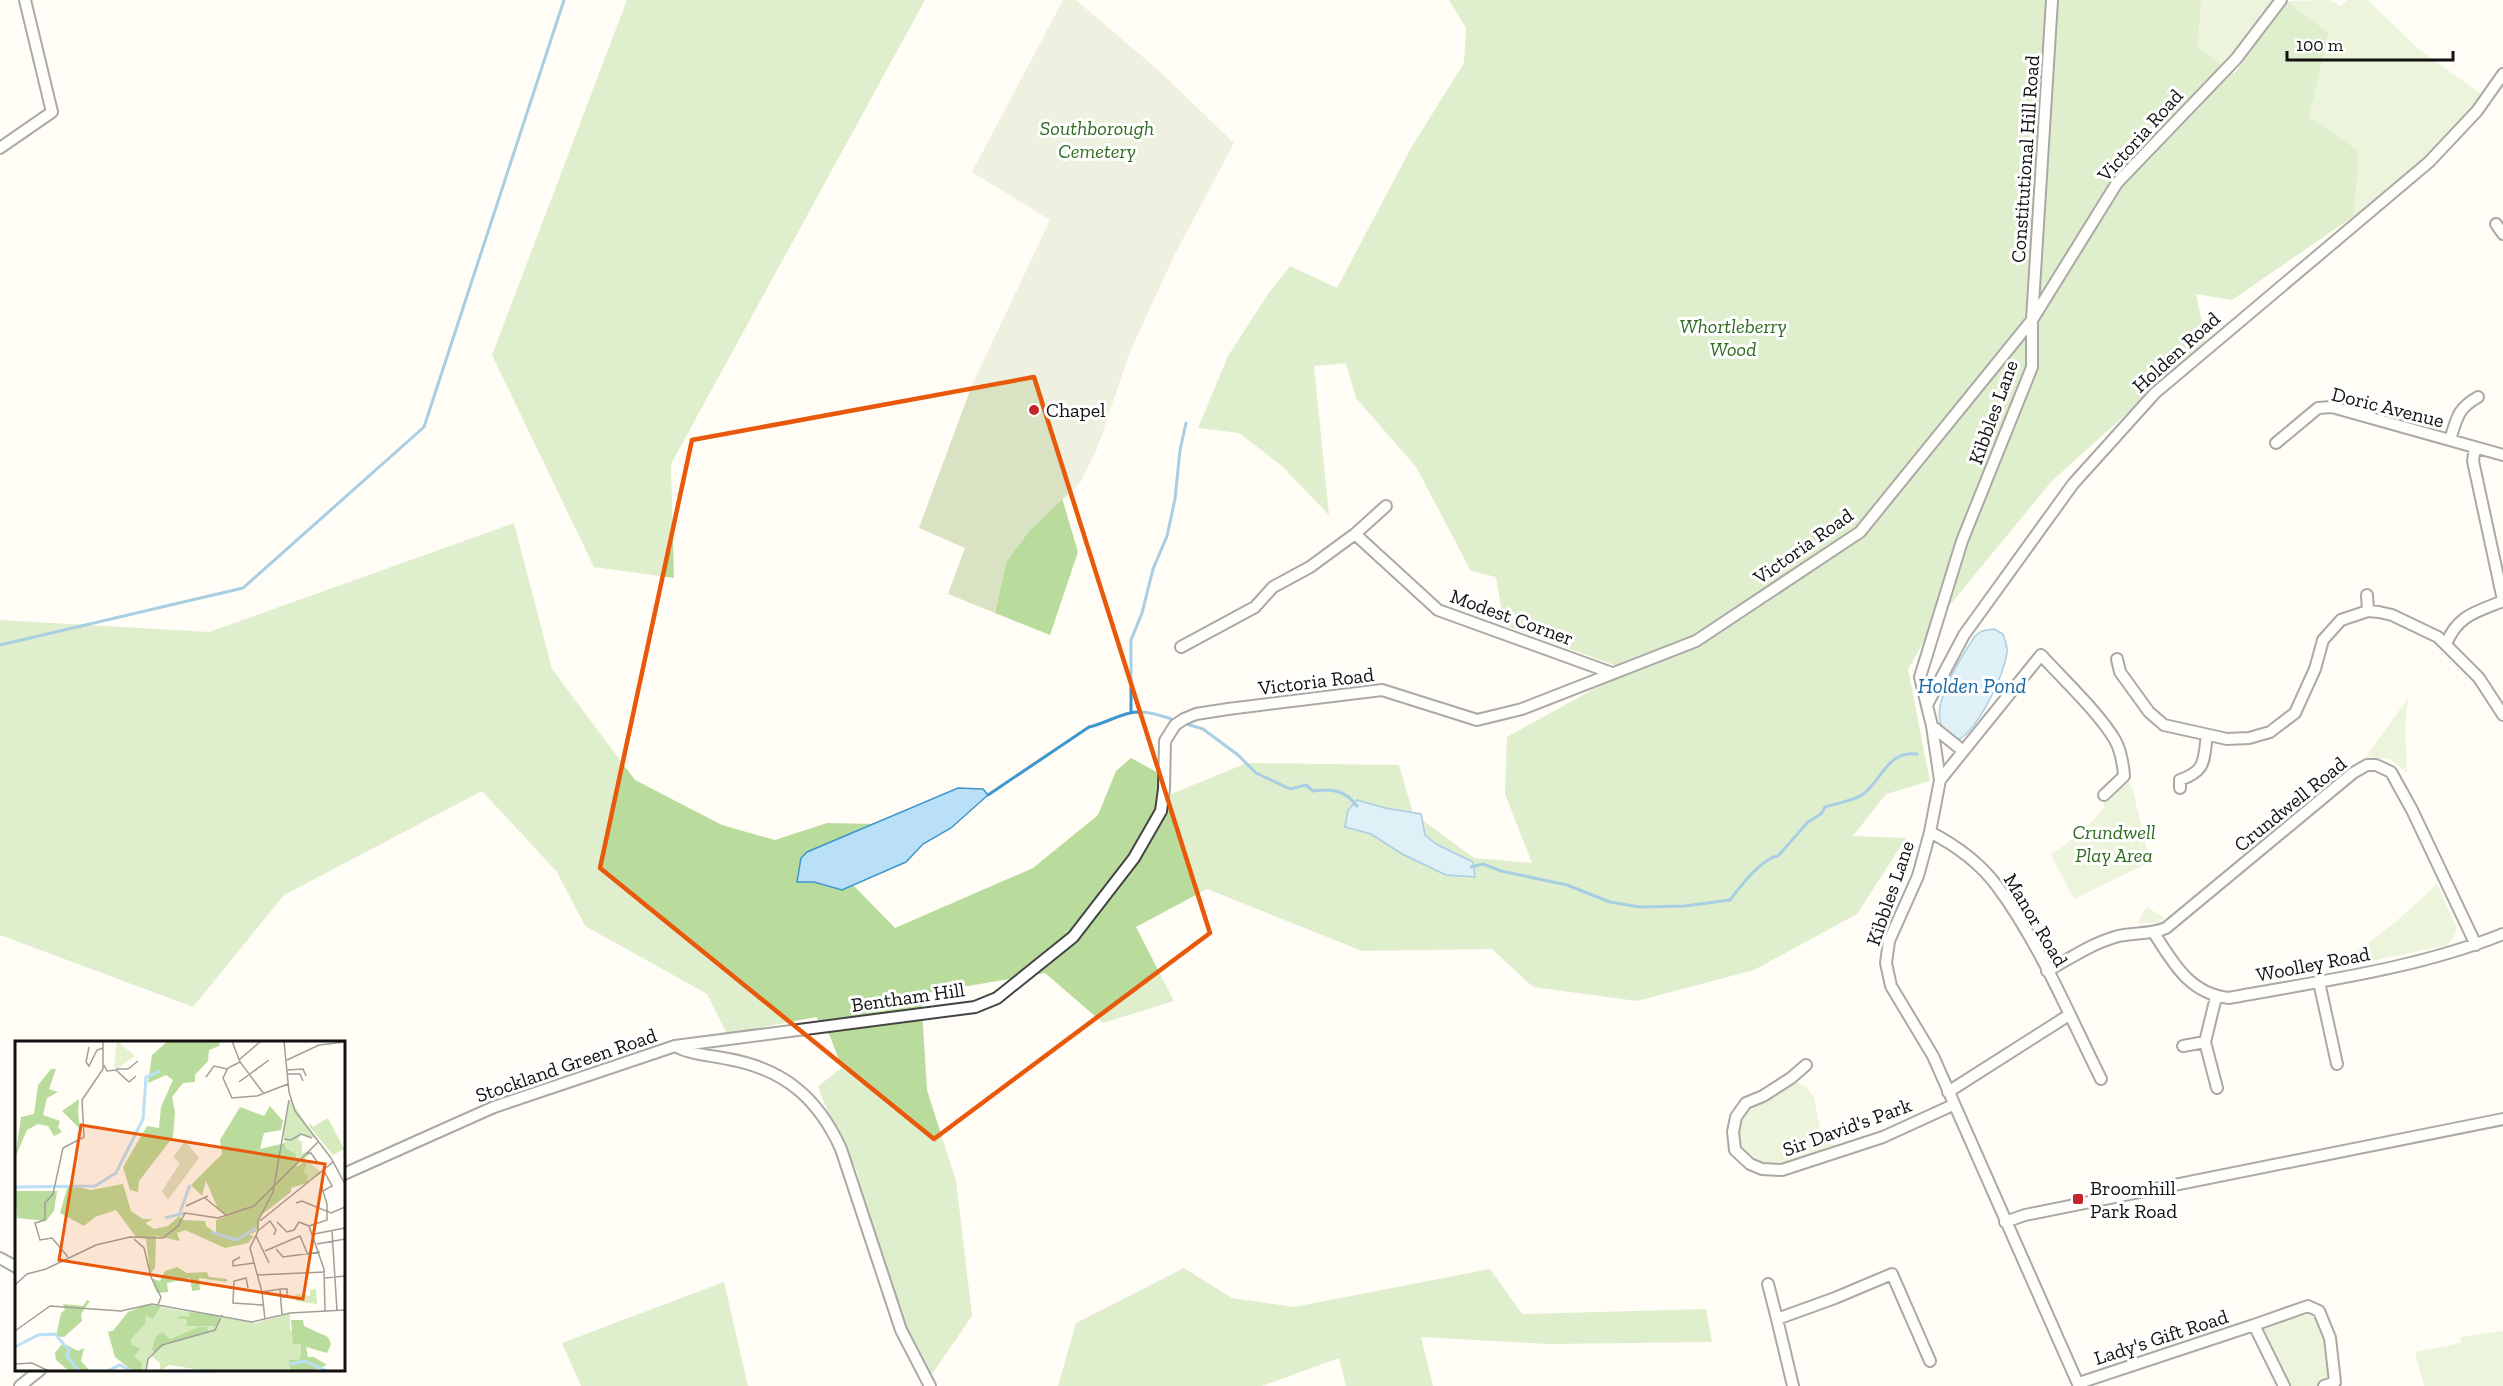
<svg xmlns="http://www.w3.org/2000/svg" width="2503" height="1386" font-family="'Zilla Slab',serif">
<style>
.green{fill:#d5ebbd}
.forest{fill:#b9dc9c}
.cemetery{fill:#d9e3c4}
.water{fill:#b9e0f7;stroke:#3f96cf;stroke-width:1.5}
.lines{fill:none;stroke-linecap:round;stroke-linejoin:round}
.stream{stroke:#3f96cf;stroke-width:3}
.street-casing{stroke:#444;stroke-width:14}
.street{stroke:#fff;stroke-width:10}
.marked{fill:none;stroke:#e8590c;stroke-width:4.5;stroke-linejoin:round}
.poi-dot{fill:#c4262e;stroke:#fff;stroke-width:2}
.labels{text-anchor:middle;stroke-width:6;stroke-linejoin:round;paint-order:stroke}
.park-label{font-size:20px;font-style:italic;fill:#2f6b1f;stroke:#fff}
.street-label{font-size:20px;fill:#111;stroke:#fff}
.poi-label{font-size:20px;fill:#111;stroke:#fff;text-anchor:start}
.water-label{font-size:21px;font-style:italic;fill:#1768a6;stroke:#fff}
.inset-river{fill:none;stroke:#b9e0f7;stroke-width:3}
.inset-road{fill:none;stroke:#a09f9a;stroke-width:1.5}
.view{fill:#e8590c;fill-opacity:0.15;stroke:#e8590c;stroke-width:3}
.inset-edge{fill:none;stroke:#111;stroke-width:3}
</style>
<rect width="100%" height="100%" fill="#fffdf5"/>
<!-- green -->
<path class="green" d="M2201,0H2281L2224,67L2198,48Z
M2330,0L2341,6L2347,0H2368L2414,45L2486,98L2477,111L2355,223L2354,216L2359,151L2309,117L2329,33L2287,1Z
M2408,698L2405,726L2407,773L2390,759L2366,757Z
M2127,778L2133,791L2150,862L2074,899L2051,855L2082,832L2104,808V795Z
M2437,884L2456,926V933L2447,945L2340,968L2339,962C2376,940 2406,914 2437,884Z
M2147,907L2164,918L2156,923H2137Z
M1791,1078L1807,1088L1814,1097L1821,1134L1829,1142L1843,1150L1782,1170L1762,1169L1735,1150L1736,1117L1746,1103Z
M2308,1306L2319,1311L2335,1382L2324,1386H2284L2254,1325Z
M2503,1331V1386H2424L2415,1352L2461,1343L2460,1337Z"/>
<!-- forest -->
<path class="forest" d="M627,0H925L671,464L674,578L594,567L492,355Z
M1449,0H2201L2198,48L2234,74L2287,1L2329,33L2309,117L2359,151L2354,216L2232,300L2196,294L2206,342L2052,481L1934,624L1908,669L1930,781L1886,794L1853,836L1906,838L1857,914L1754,970L1637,1001L1533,987L1492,949L1362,951L1207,889L1136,927L1174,1001L1103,1023L1045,973L921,994L927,1090L956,1181L972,1316L930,1377L873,1253L857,1172L824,1103L818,1086L842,1068L830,1036L816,1017L727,1034L707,994L585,926L557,872L482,791L284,895L193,1007L0,935V620L209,632L514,523L552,669L635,780L722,825L775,840L827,823L875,824L801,858L797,881L814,882L842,890L853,885L895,928L1033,868L1098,815L1116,771L1131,758L1164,776L1171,794L1247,763L1399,765L1413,813L1474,858L1532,863L1505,794L1507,737L1628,670L1504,625L1496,577L1471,571L1416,467L1356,398L1346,363L1314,366L1329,515L1281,465L1239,433L1198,428L1228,356L1268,294L1290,266L1337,288L1411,148L1464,63L1466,28Z
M1062,498L1078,552L1050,635L995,613L1006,562L1029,531Z
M1184,1268L1232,1298L1294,1307L1490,1269L1522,1314L1706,1309L1712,1342L1549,1344L1421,1337L1433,1386H1346L1339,1358L1262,1386H1058L1076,1323Z
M724,1282L748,1386H581L562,1343Z"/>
<!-- cemetery -->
<path class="cemetery" d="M1063,0H1076L1157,69L1234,143L1174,256L1129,354L1097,449L1080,483L1029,531L1006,562L995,613L948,594L965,548L919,528L972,385L1050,220L972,172Z"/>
<!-- water -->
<path class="water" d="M1994,629L2003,634C2005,640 2008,647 2007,653C2003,677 1980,725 1960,739C1912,728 1961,658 1975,636L1982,631Z
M958,788L983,789L988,795L951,828L923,844L906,862L842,890L814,882H797L801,858L807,852Z
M1357,800L1385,808L1421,814L1425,835L1436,844L1473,862L1475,877L1446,875L1402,854L1371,834L1345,827L1348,810Z"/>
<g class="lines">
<!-- stream -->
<path class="stream" d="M0,645L243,588L424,427L564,0
M1131,712V640L1142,613L1153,569L1167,536L1175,499L1180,450L1186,423
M1183,723L1203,729L1238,755L1256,773L1290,789L1306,785L1313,791C1333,788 1346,791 1357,806
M988,795L1089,727C1103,724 1116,716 1130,713C1144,709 1164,716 1177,721
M1471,867L1483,864L1501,871L1567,885L1610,902L1640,907L1685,906L1730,900C1740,887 1762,858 1778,856L1808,822L1821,814L1825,807C1836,803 1853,801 1862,795C1882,781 1887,750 1917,754"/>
<!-- street casing -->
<g class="street-casing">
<path id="street" d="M2052,0L2032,320V367L1962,541L1920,677L1932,726L1940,780L1930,832L1918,876L1889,941L1886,963L1891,986L1933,1056L2079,1386
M0,148L52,112L25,0
M2496,224L2503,234
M2450,440C2457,418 2457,409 2478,397
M2276,443L2318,408L2332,407L2503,455
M2475,447L2473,461L2503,600
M1355,534L1438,610L1612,673
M2367,595L2368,611
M2446,644C2458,615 2476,612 2503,601
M1181,647L1255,607L1273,587L1310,567L1355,534L1386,506
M2117,659L2120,672L2149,712L2164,725L2227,739L2249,738L2270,732L2295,713L2315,669L2323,640L2341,620L2368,611L2379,612L2392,615L2438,637L2479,678L2503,715
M1927,705L1964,635L2073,484L2155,393L2429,162L2477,111L2503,74
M1932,726L1962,750
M1940,780L2041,655C2063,679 2099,713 2115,740C2121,751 2123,763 2124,776L2104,795
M2180,788V780C2207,770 2203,761 2207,735
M1930,832C1955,845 1980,863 1997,886C2039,942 2070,1017 2101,1079
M2154,933C2173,963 2190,994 2229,998C2320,981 2416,969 2503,934
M2047,971C2069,959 2091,944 2115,937C2132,932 2150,935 2166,928L2353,773L2367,765H2376L2391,772L2412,810L2476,945
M2319,982L2337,1064
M2216,997L2205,1042L2217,1088
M675,1046C692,1055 709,1055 728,1059C784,1069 818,1098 841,1149L901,1330L930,1386
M2183,1046L2205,1042
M1806,1065L1791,1078L1763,1096L1746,1103L1736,1117L1733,1132L1735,1150L1750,1164L1762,1169L1782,1170L1883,1137L1953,1105
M1948,1092L2069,1015
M344,1174L494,1107L675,1046L975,1007L997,998L1073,937L1134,858L1161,811L1164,789L1165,741L1175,725L1184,719L1196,714L1228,709L1382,690L1477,720L1522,709L1696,641L1860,532L2032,320L2117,183L2236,59L2281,0
M2005,1222L2025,1215L2503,1119
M0,1258L16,1267
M1768,1284L1777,1319
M2254,1325L2308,1306L2319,1311L2330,1338L2335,1382L2324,1386
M2079,1383L2254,1325L2284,1386
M20,1386L40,1370
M1793,1386L1777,1319L1835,1298L1892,1274L1930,1361"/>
</g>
<!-- street -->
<use href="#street" class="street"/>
</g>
<!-- marked area -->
<path d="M0 0H2503V1386H0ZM1034,377L1210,933L934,1139L600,868L692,440Z" fill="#fffdf5" fill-opacity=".55" fill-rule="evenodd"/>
<path class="marked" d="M1034,377L1210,933L934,1139L600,868L692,440Z"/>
<!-- markers -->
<g class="poi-dot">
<circle cx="1034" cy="410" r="6"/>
<rect x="2072" y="1193" width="12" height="12" rx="3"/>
</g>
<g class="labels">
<!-- park labels -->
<g class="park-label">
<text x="1097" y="135">Southborough<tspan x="1097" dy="23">Cemetery</tspan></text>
<text x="1733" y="333">Whortleberry<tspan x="1733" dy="23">Wood</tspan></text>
<text x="2114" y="839">Crundwell<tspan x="2114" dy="23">Play Area</tspan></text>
</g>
<!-- street labels -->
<g class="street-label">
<text transform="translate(2140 135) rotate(-48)" y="7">Victoria Road</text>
<text transform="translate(2025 159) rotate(-86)" y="7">Constitutional Hill Road</text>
<text transform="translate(2176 352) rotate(-42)" y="7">Holden Road</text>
<text transform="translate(2388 407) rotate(14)" y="7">Doric Avenue</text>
<text transform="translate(1993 412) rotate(-70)" y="7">Kibbles Lane</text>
<text transform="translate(1803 546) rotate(-35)" y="7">Victoria Road</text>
<text transform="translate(1512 617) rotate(20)" y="7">Modest Corner</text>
<text transform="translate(1316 681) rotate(-7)" y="7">Victoria Road</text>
<text transform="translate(2290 804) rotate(-39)" y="7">Crundwell Road</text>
<text transform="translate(1890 893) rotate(-71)" y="7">Kibbles Lane</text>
<text transform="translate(2036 920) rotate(59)" y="7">Manor Road</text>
<text transform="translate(2313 964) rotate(-11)" y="7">Woolley Road</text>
<text transform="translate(908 997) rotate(-8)" y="7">Bentham Hill</text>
<text transform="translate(566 1065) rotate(-19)" y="7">Stockland Green Road</text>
<text transform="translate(1847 1127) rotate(-20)" y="7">Sir David's Park</text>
<text transform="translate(2161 1337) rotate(-18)" y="7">Lady's Gift Road</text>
</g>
<!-- poi labels -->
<g class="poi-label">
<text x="1046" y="417">Chapel</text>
<text x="2090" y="1195">Broomhill<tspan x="2090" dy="23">Park Road</tspan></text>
</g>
<!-- water labels -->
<g class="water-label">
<text x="1972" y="693">Holden Pond</text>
</g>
</g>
<!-- overview -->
<g transform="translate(15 1041)">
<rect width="330" height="330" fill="#fffdf5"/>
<path d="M275,58L300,97L286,93L283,99L287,101V112L297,110L290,118L307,132L292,142L293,135L289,131L292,123L288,119L282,125L281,113L271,107L268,92ZM313,77L329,108L318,114L294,85L295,82L298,86ZM301,248L302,263L281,260L280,253L295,255V249ZM132,264L241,282L275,272V288L286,302L285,318L275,319V330H178L186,329L154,324L145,330V322L135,314L130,330H120L93,291L98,290L113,271Z" fill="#d5ebbd"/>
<path d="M153,0H205L204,5L194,9L193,20L180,34V41L168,42L157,56L160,71L158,96L124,140L123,151L115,149L108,126L132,85L144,87L146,66L158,39L151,34L133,42L137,14ZM36,28H41L34,48L43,51L32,57L28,74L45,80L43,86L47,91L39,95L33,85L23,83L12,89L0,117L6,76L19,73L23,44ZM64,58L63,71L65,88L47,70ZM255,65L268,80L266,89L249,92L245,108L270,102L271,107L281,113L282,126L289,120L292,123L289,131L293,135L292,142L276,147V151L245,175L242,190L234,194L239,195L233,202L210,207L170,189L162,192L165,200L141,195L140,227L135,233L131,198L121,196L101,169L80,176L69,185L45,172L53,144L76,149L108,143L116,170L128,178H138L130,182L139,188L153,185L164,175L168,179L190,180L191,185L201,192V179L213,175L203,168L191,140L187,155L176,144L207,113L205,99L225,66L249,75ZM0,150H42L39,170L31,180L2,177ZM162,226L172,232L192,231L194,236L212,238V241L184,237L185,249L177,250L175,237L152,242L153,251L142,252L136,237L145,240L150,230ZM72,259L75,260L66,273L67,280L49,296L41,295L46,272L50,269L48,263L68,265ZM131,264L146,265L138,278L131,275L130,283L116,298V303L125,308L119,316L127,322V330H118L100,316L93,291L98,290L113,271ZM175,271L205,275L201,285H171L172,279L165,277L162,282L164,275L174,276ZM276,279H288L289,285L313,296L316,303L312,312L291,306L293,316H299L312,324L296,330H275L274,319L285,318L286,303H278ZM184,286H192L193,291L151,303L139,311L137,308L141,295L147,291L155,298ZM48,302L63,310L69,307L66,320L75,330H54L41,319L40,312Z" fill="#b9dc9c"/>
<path d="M170,100L184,117L153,159L147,150L165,122L158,116Z" fill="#d9e3c4"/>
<path d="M102,0L120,15L103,27L99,26Z" fill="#e6f2cf"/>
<path class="inset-river" d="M0,146L80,145L101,132L128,78L131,36L145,30M165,171L175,144M150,177L169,172M196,191L221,199L241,187M0,306L23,294L40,293L54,309L52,315L64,330M275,323L290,320L312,330M92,330L105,324L115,329M154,330H202"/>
<path class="inset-road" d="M217,0L225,21L249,53M269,0L274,51L280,70L316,117L330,143M74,6L71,21L74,25L82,9L88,7M224,19L246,0M272,19L304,4L330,1M225,21L213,27L208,37L217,57L242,55L273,43M89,24L92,30L101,29L114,41L121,35M101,28H113L123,20M272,29L288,28L291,35M273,33H285L288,40M191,36L199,25L212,28M224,41L254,19M269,98L276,99L286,93L297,97M290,113L296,112L303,122M308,150L317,145L309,130M190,157L212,175M281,162L287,160L316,172L330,166M171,165L193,155M245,180L318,121M262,181L272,191L279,189L284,181L294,185M294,185L309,228L310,270M294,185L312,179V163L306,144M244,189L255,180L261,189L259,194M317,190L322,270M299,193L330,187M241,195L254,222M119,198L129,207L136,236L146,256L143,264M302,203L330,198M261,208L268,216L305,211M250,210L285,195L293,214M53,216L37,197L25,199L20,182L30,179V162L38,153L48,107L69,96L67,59L88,28V0M225,216L218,220V225L239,222M242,234L310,231M310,237L330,235M0,244L12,233L31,228L81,204L115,196L148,197L163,185L170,172L203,177L239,165L303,101M233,247L231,237L219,240L218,262L248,264M265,248H272V255L267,256M247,251L265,248L267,274M250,279L247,251L235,207L243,190V180L258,151L274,59M0,290L35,265L106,270L137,263L237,281L275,272L330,269M0,323L17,322L34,330M131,330L133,318L147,304L200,289L207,274"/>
<path class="view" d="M66,84L310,123L288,258L44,219Z"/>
<rect width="330" height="330" class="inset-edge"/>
</g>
<!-- scale -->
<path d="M2287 51v9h166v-9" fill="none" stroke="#111111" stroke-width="3"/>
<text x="2296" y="51" font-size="18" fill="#111111" stroke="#ffffff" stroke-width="4.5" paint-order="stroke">100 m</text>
</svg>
